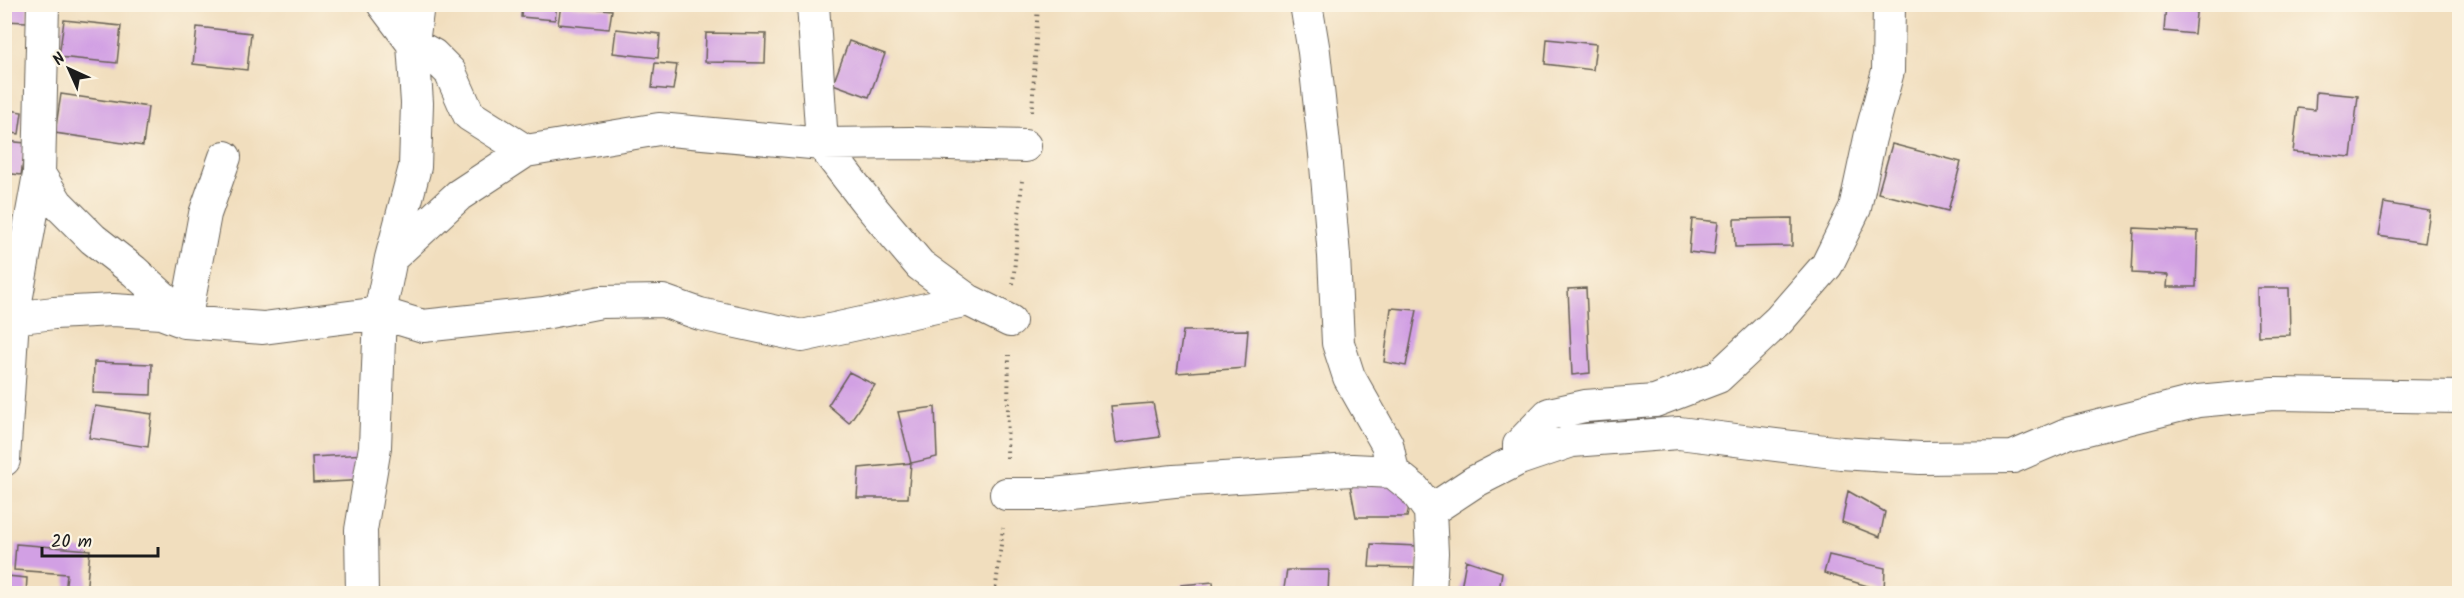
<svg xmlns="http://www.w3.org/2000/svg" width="2464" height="598" font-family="Kalam,sans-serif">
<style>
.building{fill:#d2a0e4}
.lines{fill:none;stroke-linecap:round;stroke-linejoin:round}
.minor-casing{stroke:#676055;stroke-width:34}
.path{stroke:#676055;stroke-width:4;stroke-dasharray:1.5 4.5;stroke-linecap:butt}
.minor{stroke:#fff;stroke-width:32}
</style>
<rect width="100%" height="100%" fill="#fcf5e5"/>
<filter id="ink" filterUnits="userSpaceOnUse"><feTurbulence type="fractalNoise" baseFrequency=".0167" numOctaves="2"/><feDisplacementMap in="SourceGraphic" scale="12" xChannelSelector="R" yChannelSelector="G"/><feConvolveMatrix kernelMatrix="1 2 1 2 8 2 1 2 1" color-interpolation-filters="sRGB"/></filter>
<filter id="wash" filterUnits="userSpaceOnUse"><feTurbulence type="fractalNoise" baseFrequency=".008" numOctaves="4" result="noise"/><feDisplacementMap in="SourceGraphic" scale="24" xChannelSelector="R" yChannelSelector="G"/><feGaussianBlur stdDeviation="1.35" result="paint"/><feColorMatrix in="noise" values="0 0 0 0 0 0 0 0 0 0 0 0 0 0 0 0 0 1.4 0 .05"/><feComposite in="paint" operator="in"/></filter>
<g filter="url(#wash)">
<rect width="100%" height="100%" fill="#f1debe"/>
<g id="blocks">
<!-- building -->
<path class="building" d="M4,4H28L27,22L4,21Z
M522,4H557L555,20L521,17Z
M2166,4H2197L2194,34L2164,31Z
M561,5L612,10L609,29L558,24Z
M64,20L121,26L117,63L59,57Z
M197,27L251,33L247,70L193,64Z
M616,29L660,34L658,58L613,53Z
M706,33L766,34L765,63L705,62Z
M1547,39L1596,44L1593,70L1545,64Z
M849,41L885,54L869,97L833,84Z
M655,63L677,65L673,90L652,88Z
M2316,92L2358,96L2351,157L2293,152L2298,108L2315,110Z
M61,94L148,107L143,146L55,133Z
M4,109L22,112L19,134L4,132Z
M4,141L26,143L21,175L4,173Z
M1892,144L1961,162L1948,211L1878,193Z
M2384,203L2430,211L2425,243L2378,236Z
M1792,218V246L1735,247L1734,219Z
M1692,219L1718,222L1714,255L1689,252Z
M2134,228L2198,231L2196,287H2167L2168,275L2132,273Z
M1586,288L1590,373L1572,375L1568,289Z
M2257,288H2289L2290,335L2258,336Z
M1391,308L1417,310L1406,366L1384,362Z
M1248,330L1245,368L1177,373L1183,331Z
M94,362L152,364L151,395L93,393Z
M849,372L875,385L849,423L828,405Z
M1153,403L1160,437L1116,443L1111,406Z
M95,406L152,414L148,447L89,438Z
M935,407L937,457L911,463L908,498H857L859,468L911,463L898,412Z
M367,454L368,480L313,483L312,457Z
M1393,472L1412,490L1407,517H1356L1350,485Z
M1848,491L1885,512L1880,537L1842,522Z
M16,544L90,550L86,594H65L67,574L14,570Z
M1371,544L1418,546L1417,568L1369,567Z
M1829,555L1885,568L1884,591L1824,573Z
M1466,560L1502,572L1499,591L1484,587V594H1460Z
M1287,570H1329L1328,594H1283Z
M7,576L27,578L26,594H6Z
M1213,582L1214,594H1180L1181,585Z"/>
</g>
</g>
<g filter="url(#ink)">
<use href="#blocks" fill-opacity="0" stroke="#676055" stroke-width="1.5"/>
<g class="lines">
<!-- minor casing -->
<g class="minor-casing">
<path id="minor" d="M383,4L413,44L433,55L450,72L469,115L526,151
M813,4L822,144L866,201L920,265L968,300
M1306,4L1314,52L1325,154L1334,256L1338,343L1349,377L1387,444L1393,472
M39,174L57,203L93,239L134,271L165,299L184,322
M391,258L415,167L417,103L413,44L418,4
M13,318L54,313L113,310L161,313L185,322L263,328L380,313L423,326L544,313L601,302L663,301L700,314L802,336L968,300L1010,321
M185,322L205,214L225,157
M1519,459V445L1549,414L1585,406L1655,401L1718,377L1779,320L1827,265L1855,208L1870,138L1888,71L1889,4
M4,460L13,318L39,174L43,4
M1006,494H1054L1174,481L1352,470L1393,472L1414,489L1430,511L1432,553L1430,594
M1430,511L1474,482L1519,459L1572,441L1679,433L1841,453L1920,458L2013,457L2067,434L2198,401L2273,394L2460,397
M362,594L361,530L375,447L380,313L391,258L459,195L526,151L659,129L822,144L911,143L1025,146"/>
</g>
<!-- path -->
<path class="path" d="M1032,112L1038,4
M1013,284L1022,181
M1007,458L1009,355
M995,594L1003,528"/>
<!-- minor -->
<use href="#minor" class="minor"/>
</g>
</g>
<!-- margin -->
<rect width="2464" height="598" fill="none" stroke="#fcf5e5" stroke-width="24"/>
<!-- north arrow -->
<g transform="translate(69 69) rotate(315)" stroke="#fcf5e5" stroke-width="4.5" paint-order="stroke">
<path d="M0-4.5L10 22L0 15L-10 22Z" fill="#1c1c1c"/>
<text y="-9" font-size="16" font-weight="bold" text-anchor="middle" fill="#1c1c1c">N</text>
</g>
<!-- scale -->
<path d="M42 547v9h116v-9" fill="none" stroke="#1c1c1c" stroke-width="3"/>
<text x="51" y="547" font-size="18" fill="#1c1c1c" stroke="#fcf5e5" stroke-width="4.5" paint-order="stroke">20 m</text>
</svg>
